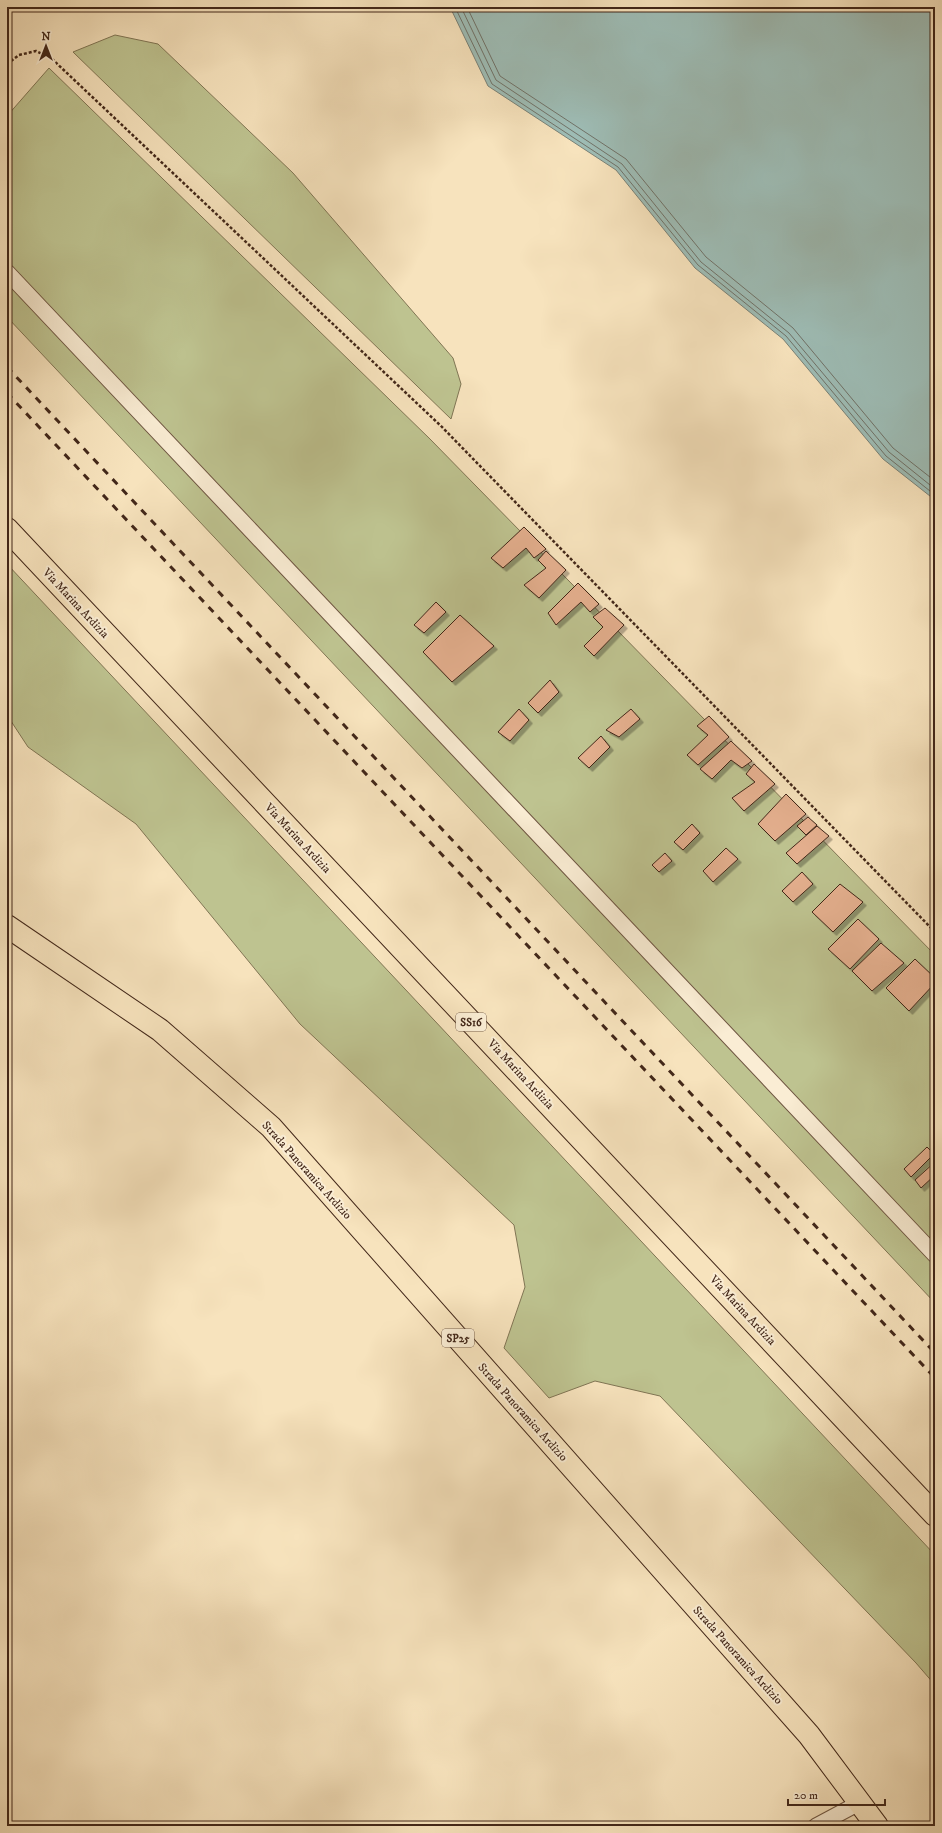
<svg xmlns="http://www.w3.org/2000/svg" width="942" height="1833" font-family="'IM FELL DW Pica',serif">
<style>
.green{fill:#bec390;stroke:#807554}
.water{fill:#9ebdb6;stroke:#798177}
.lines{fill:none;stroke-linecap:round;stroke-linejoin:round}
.shore{stroke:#707268;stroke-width:1}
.building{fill:#e4af8e;stroke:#422719;filter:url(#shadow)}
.lane-casing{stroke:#6f5642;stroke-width:17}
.primary-casing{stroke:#422719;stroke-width:24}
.path{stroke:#422719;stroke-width:2.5;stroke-dasharray:3 2;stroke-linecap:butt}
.lane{stroke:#faedd4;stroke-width:15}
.primary{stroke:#f7e3bd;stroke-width:22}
.rail{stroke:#422719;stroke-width:3;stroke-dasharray:7 7;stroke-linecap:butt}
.labels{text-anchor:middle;stroke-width:4;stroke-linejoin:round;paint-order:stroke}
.shield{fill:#faedd4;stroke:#796251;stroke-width:1}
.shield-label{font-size:11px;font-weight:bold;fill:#422719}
.street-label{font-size:12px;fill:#422719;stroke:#faedd4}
</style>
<defs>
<filter id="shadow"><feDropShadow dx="3.5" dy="3.5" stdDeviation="0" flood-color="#0004"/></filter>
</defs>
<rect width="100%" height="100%" fill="#f7e3bd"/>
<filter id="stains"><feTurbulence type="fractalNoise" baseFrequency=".005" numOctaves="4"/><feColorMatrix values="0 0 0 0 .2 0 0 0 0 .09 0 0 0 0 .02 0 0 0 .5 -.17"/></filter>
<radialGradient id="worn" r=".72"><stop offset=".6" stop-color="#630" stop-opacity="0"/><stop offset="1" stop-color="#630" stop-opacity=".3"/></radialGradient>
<!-- green -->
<path class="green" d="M115,35L158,44L293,173L453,358L461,384L451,419L73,52Z
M49,68L430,439L935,955V1303L7,317V116Z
M7,564L935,1555V1685L916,1663L660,1396L595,1381L549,1398L504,1348L525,1287L514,1225L300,1024L136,824L28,747L7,715Z"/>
<!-- water -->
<path class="water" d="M450,7H935V500L883,459L783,339L695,268L616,170L488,86Z"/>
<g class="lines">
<!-- shore -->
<path class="shore" d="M455,7L492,84L618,167L698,265L786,336L886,456L935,495
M461,7L496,80L622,164L701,262L789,333L889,452L935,489
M467,7L500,76L626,159L706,257L793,328L893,448L935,481"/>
</g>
<!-- building -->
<path class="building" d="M524,527L546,549L534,558L526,548L503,568L491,558Z
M546,551L566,570L539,598L524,585L546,568L538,560Z
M578,583L599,604L590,612L581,602L556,625L548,613Z
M436,602L446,612L424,633L414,625Z
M605,608L624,625L594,656L584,646L603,627L593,617Z
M460,615L494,646L452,682L423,652Z
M550,680L559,692L538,713L528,703Z
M519,709L529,720L510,741L498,732Z
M631,709L640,719L619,737L606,730Z
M709,716L729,737L698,765L687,755L708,735L697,726Z
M601,736L610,747L589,768L578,758Z
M731,741L752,761L742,768L731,760L712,779L700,769Z
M754,764L775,784L744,811L732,798L755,782L746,774Z
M786,794L806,814L775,841L758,824Z
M808,817L817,825L806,835L797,826Z
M692,824L700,833L683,850L674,842Z
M817,826L829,836L797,864L786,853Z
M726,848L738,859L713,882L703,871Z
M665,853L672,861L659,872L652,865Z
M802,872L813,884L793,902L782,891Z
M840,884L863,902L833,932L812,912Z
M858,919L879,939L850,969L828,949Z
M881,943L904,963L872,991L852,971Z
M915,959L935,978V983L909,1011L886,988Z
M927,1147L934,1154L911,1177L904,1169Z
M935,1162V1175L921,1188L915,1180Z"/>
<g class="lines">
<!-- lane casing -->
<g class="lane-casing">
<path id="lane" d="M7,272L935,1255
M816,1826L859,1803"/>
</g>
<!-- primary casing -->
<g class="primary-casing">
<path id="primary" d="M7,529L935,1515
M7,926L160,1030L271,1127L809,1735L877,1826"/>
</g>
<!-- path -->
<path class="path" d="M7,64L19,55L36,51L51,58L441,426L935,932"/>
<!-- lane -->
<use href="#lane" class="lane"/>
<!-- primary -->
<use href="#primary" class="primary"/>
<!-- rail -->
<path class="rail" d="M7,367L935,1353
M7,393L935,1378"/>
</g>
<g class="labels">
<!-- shield labels -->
<g class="shield">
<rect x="456" y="1013" width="30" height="18" rx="3"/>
<rect x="442" y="1329" width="32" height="18" rx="3"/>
</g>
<g class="shield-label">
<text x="471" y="1026">SS16</text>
<text x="458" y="1342">SP25</text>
</g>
<!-- street labels -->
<g class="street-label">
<text transform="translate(76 603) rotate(47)" y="4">Via Marina Ardizia</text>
<text transform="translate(298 838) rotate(47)" y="4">Via Marina Ardizia</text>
<text transform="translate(521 1074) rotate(47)" y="4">Via Marina Ardizia</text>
<text transform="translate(307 1170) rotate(48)" y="4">Strada Panoramica Ardizio</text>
<text transform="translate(743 1310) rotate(47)" y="4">Via Marina Ardizia</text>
<text transform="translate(523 1412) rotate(48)" y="4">Strada Panoramica Ardizio</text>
<text transform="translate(738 1655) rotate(48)" y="4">Strada Panoramica Ardizio</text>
</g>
</g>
<!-- margin -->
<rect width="942" height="1833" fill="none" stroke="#f7e3bd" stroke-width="24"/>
<rect x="8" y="8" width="926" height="1817" fill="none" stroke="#422719" stroke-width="2"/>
<rect x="12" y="12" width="918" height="1809" fill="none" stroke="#422719"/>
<!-- north arrow -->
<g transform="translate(46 46)" stroke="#faedd4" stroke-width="3" paint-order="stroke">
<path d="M0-3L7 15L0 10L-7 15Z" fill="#422719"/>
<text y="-6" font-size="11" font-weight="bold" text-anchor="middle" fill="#422719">N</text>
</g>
<!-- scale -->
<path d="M788 1799v6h97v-6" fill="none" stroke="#422719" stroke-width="2"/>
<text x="794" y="1799" font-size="12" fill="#422719" stroke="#faedd4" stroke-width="3" paint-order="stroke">20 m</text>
<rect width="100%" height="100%" filter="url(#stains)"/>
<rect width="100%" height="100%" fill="url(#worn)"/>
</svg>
